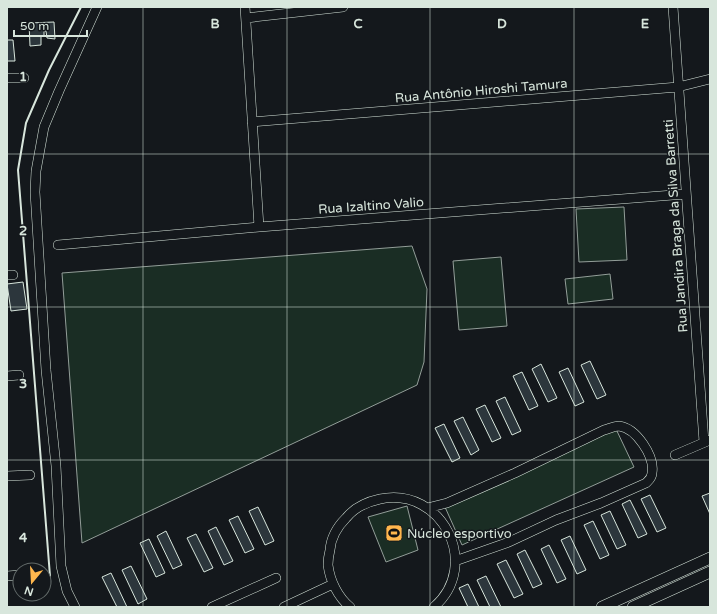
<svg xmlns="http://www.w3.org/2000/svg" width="717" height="614" font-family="'Varela Round',sans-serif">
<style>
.green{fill:#1a2d24;stroke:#939e99}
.building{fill:#2c363c;stroke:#d8e6dc}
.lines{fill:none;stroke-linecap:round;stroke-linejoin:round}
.minor-casing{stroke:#d8e6dc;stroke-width:10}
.tertiary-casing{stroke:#d8e6dc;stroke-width:12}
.minor{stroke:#14181c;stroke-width:9}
.tertiary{stroke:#14181c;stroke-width:11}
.wall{stroke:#d8e6dc;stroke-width:2}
.grid{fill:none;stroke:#d8e6dc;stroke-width:1;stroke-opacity:0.55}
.labels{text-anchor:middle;stroke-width:3;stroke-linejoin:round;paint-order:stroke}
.street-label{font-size:13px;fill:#d8e6dc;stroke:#14181c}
.poi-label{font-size:13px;fill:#d8e6dc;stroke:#14181c;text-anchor:start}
.grid-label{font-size:13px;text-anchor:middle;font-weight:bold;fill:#d8e6dc;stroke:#14181c;stroke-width:3;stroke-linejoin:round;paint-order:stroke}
</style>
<rect width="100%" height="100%" fill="#14181c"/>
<!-- green -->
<path class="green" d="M624,207L627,260L579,262L576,209Z
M412,246L427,289L424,362L417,385L82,543L62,273Z
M501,257L507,326L459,330L453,261Z
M610,274L613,299L568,304L565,279Z
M616,429L634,467L462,545L445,507Z
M407,506L418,550L386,562L368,517Z"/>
<!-- building -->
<path class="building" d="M54,22L55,39L47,38L46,31H44V36H41V45L30,46L29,23Z
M7,40H13L15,61H7Z
M23,282L27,309L11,311L7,284Z
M590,361L606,395L597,399L581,365Z
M541,364L557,398L548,402L532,369Z
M568,368L584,402L575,406L559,372Z
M522,372L538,406L529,410L513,376Z
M505,397L521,431L512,435L496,401Z
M485,405L501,438L492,442L476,409Z
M463,417L479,450L471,455L454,421Z
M444,424L460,458L452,462L435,428Z
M710,493V514L702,496Z
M650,495L666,528L657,532L641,499Z
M630,500L647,534L638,538L622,504Z
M258,507L274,541L265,545L249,511Z
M610,511L626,545L617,549L601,515Z
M238,516L254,549L245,553L229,520Z
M593,521L609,555L600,559L584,525Z
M216,527L233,561L224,565L208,531Z
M166,531L182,565L173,569L157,536Z
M196,534L213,568L204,572L187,538Z
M570,536L586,570L577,574L561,540Z
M149,539L165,573L156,577L140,543Z
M549,545L566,579L557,583L541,549Z
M525,550L542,584L533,588L517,554Z
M506,560L523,594L514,598L497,564Z
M131,566L147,599L138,604L122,570Z
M111,573L127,607H117L102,577Z
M486,576L501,607H490L477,580Z
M468,584L479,607H468L459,588Z"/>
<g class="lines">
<!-- minor casing -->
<g class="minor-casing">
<path id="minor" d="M245,7L259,227
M673,7L704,442
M246,18L343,7
M7,78H24
M252,122L678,87L710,79
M58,245L259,227L686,194
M7,275H13
M7,376L19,375
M675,455L710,440
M7,476L30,475
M427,508L447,503L515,473L604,430C609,429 613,426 619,426C636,428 655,456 652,473C652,478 649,480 646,483L601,503L556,520L509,542L455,561
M7,576L20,575
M75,607L67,591L61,566L56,466L46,370L35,192L36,171L44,127L59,91L97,7
M212,607L276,578
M284,607L333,584
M350,607C338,597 330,581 328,565C328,560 329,554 330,550C331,537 338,526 346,518C355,507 366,502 380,499C442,486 482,565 434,607"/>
</g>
<!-- tertiary casing -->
<g class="tertiary-casing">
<path id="tertiary" d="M602,607L710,558
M633,607L710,572"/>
</g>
<!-- minor -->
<use href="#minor" class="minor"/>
<!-- tertiary -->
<use href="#tertiary" class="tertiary"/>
<!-- wall -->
<path class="wall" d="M44,576H50L18,170L26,123L49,70L81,7"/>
</g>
<!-- grid -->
<path class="grid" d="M143,7V607M287,7V607M430,7V607M574,7V607M7,154H710M7,307H710M7,460H710"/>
<!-- icons -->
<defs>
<g id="stadium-square" transform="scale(0.9)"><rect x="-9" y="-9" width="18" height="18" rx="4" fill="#ffb74d" stroke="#14181c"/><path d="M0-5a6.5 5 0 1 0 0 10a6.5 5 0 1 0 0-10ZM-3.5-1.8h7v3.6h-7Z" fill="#111"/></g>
</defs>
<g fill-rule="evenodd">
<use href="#stadium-square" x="394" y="533"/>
</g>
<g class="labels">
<!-- street labels -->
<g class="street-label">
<text transform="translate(481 90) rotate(-5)" y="5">Rua Antônio Hiroshi Tamura</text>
<text transform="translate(371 205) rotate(-4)" y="5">Rua Izaltino Valio</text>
<text transform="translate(675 226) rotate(-94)" y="5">Rua Jandira Braga da Silva Barretti</text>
</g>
<!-- poi labels -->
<g class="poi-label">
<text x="407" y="538">Núcleo esportivo</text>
</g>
</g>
<g class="grid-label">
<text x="215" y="28">B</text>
<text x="358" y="28">C</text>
<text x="502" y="28">D</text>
<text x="645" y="28">E</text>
<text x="23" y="81">1</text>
<text x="23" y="235">2</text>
<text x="23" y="388">3</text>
<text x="23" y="542">4</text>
</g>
<!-- border -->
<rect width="717" height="614" fill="none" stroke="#d8e6dc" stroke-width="16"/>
<!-- north arrow -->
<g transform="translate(32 582) rotate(198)"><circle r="19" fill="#14181c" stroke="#626a69"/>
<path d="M0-3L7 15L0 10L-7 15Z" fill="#ffb74d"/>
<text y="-6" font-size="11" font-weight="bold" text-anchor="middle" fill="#d8e6dc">N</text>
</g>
<!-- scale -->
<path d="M14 30v6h73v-6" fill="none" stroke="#d8e6dc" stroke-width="2"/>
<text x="20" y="30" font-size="12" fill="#d8e6dc" stroke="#14181c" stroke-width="3" paint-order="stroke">50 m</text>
</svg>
